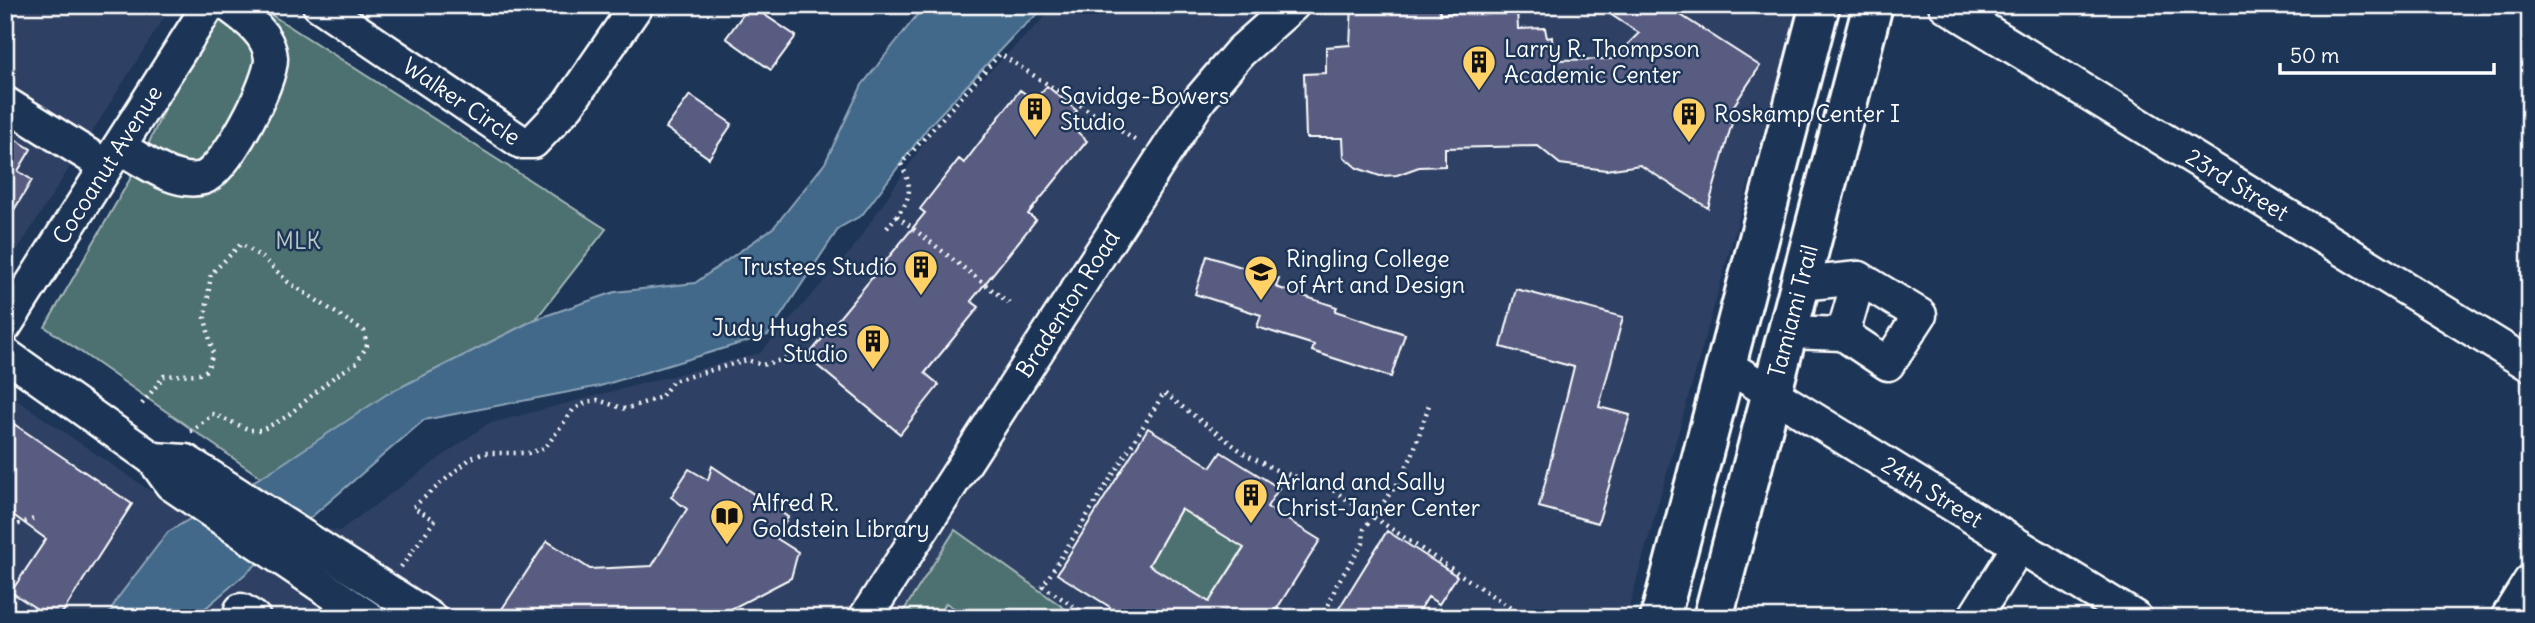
<svg xmlns="http://www.w3.org/2000/svg" width="2535" height="623" font-family="Delius,sans-serif">
<style>
.built{fill:#2f4164}
.green{fill:#4e7071;stroke:#a6b8b8;stroke-width:2}
.water{fill:#42698a;stroke:#8ea5b9;stroke-width:2}
.building{fill:#585c81;stroke:#fff;stroke-width:2;fill-rule:evenodd}
.lines{fill:none;stroke-linecap:round;stroke-linejoin:round}
.minor-casing{stroke:#fff;stroke-width:37}
.major-casing{stroke:#fff;stroke-width:44}
.path{stroke:#fff;stroke-width:4.5;stroke-dasharray:2 5;stroke-linecap:butt}
.minor{stroke:#1d3557;stroke-width:32}
.major{stroke:#1d3557;stroke-width:38}
.labels{text-anchor:middle;stroke-width:5;stroke-linejoin:round;paint-order:stroke}
.poi-label{font-size:23px;fill:#fff;stroke:#1d3557;text-anchor:start}
.street-label{font-size:23px;fill:#fff;stroke:#1d3557}
.park-label{font-size:23px;fill:#b8c6c6;stroke:#1d3557}
</style>
<rect width="100%" height="100%" fill="#1d3557"/>
<filter id="ink" filterUnits="userSpaceOnUse"><feTurbulence type="fractalNoise" baseFrequency=".0143" numOctaves="2"/><feDisplacementMap in="SourceGraphic" scale="14" xChannelSelector="R" yChannelSelector="G"/><feConvolveMatrix kernelMatrix="1 2 1 2 8 2 1 2 1" color-interpolation-filters="sRGB"/></filter>
<g filter="url(#ink)">
<!-- built -->
<path class="built" d="M5,5H172L5,270Z
M1057,5H1799L1626,618H5V392L161,498L339,531L487,424L760,353L851,251L938,122Z"/>
<!-- green -->
<path class="green" d="M212,5H256L606,229L536,319L387,394L276,488L45,327L141,160Z
M1181,509L1244,547L1209,602L1149,565Z
M955,530L1064,608L1081,618H969L946,603L937,618H899Z"/>
<!-- water -->
<path class="water" d="M925,5H1048L1016,33L929,126L862,215L839,228L768,335L600,386L424,420L194,618H107L117,599L168,532L276,468L387,394L536,319L615,292L695,283L774,227L825,163L862,85Z"/>
<!-- building -->
<path class="building" d="M750,5L796,36L771,70L726,38Z
M1352,5H1439L1440,14L1517,9L1518,29L1545,28L1547,38L1552,37L1553,60L1613,59L1639,33L1596,5H1665L1760,66L1725,119L1732,123L1708,208L1640,165L1606,170L1560,164L1538,146L1445,148V166L1419,167L1397,175L1380,176L1357,168L1344,157L1343,138H1306L1304,74L1326,73V47L1350,45Z
M1047,86L1077,111L1068,123L1087,141L1028,214L1036,220L971,301L979,307L925,373L939,385L900,434L807,357L925,213L920,209L959,159L964,163L1020,90L1034,100Z
M690,95L732,124L709,158L666,128Z
M5,133L31,149L18,171L32,180L5,225Z
M1207,256L1279,279L1276,287L1337,307L1335,311L1405,334L1391,377L1312,351L1314,345L1257,327L1261,315L1195,294Z
M1516,289L1623,317L1599,407L1630,415L1598,523L1539,507L1574,367L1501,347Z
M5,418L132,504L59,618H51L11,592L46,539L5,509Z
M1148,428L1211,467L1221,452L1279,488L1267,507L1320,540L1271,618H1109L1110,607L1057,574ZM1181,509L1244,548L1209,602L1149,565Z
M712,466L788,517L776,538L798,552L791,578L729,610L724,618H496L547,541L590,569L652,566L687,509L671,497L689,469L708,480Z
M1387,531L1457,576L1439,604L1428,597L1415,618H1333Z"/>
<g class="lines">
<!-- minor casing -->
<g class="minor-casing">
<g id="minor">
<path id="s1" d="M319,5L521,142H533L568,105L637,5"/>
<path id="s2" d="M1945,5L2530,365"/>
<path d="M5,103L106,166"/>
<path d="M119,147C141,159 176,186 203,178C226,170 272,82 271,58C269,34 246,18 228,5"/>
<path id="s3" d="M5,326L209,5"/>
<path d="M1788,332L1843,334L1888,364L1920,315L1859,278L1800,284"/>
<path d="M1843,334L1859,278"/>
<path d="M5,354L153,459L171,484L369,618"/>
<path id="s4" d="M1726,365L2136,618"/>
<path d="M153,459L186,461L430,618"/>
<path d="M241,610L254,618"/>
<path id="s5" d="M865,618L1200,99L1240,52L1293,5"/>
<path d="M1974,618L2019,546"/>
<path d="M2507,618L2530,581"/>
</g>
</g>
<!-- major casing -->
<g class="major-casing">
<g id="major">
<path d="M1660,618L1820,5"/>
<path id="s6" d="M1713,618L1873,5"/>
</g>
</g>
<!-- path -->
<path class="path" d="M897,216L1013,306
M887,228C907,203 917,195 901,164L1000,54L1138,142
M142,404L164,376L199,374L207,370L213,354L205,318L211,274L241,244L263,258L288,282L364,331L367,346L356,363L334,377L286,417L262,430H250L213,414L190,432
M5,529L33,519
M401,567L435,520L413,507L471,458L485,453H528L545,448L573,410L587,402L598,400L625,409L661,397L673,381L747,360L762,365L789,358
M1091,618L1043,586L1164,393L1245,454L1280,472L1325,485L1526,618
M1323,618L1337,584L1363,543L1364,529L1397,484L1412,456L1429,405"/>
<!-- minor -->
<use href="#minor" class="minor"/>
<!-- major -->
<use href="#major" class="major"/>
</g>
</g>
<!-- icons -->
<defs>
<g id="building-pin" transform="scale(1.75)"><path d="M0 17L-7.5 6A9.5 9.5 0 1 1 7.5 6Z" fill="#ffd166" stroke="#1d3557"/><path d="M-4-6H4V6H1V3H-1V6H-4ZM-2.5-4.3h1.7v1.8h-1.7ZM.8-4.3h1.7v1.8H.8ZM-2.5-1h1.7V.8h-1.7ZM.8-1h1.7V.8H.8Z" fill="#111"/></g>
<g id="university-pin" transform="scale(1.75)"><path d="M0 17L-7.5 6A9.5 9.5 0 1 1 7.5 6Z" fill="#ffd166" stroke="#1d3557"/><path d="M0-5L7-2L0 1L-7-2ZM-4 1L0 2.5L4 1V4Q0 6-4 4Z" fill="#111"/></g>
<g id="library-pin" transform="scale(1.75)"><path d="M0 17L-7.5 6A9.5 9.5 0 1 1 7.5 6Z" fill="#ffd166" stroke="#1d3557"/><path d="M-6-4Q-3-5.5-.7-3.5V5Q-3 3-6 4ZM6-4Q3-5.5 .7-3.5V5Q3 3 6 4Z" fill="#111"/></g>
</defs>
<g fill-rule="evenodd">
<use href="#building-pin" x="1479" y="62"/>
<use href="#building-pin" x="1035" y="109"/>
<use href="#building-pin" x="1689" y="114"/>
<use href="#building-pin" x="921" y="267"/>
<use href="#university-pin" x="1261" y="272"/>
<use href="#building-pin" x="873" y="341"/>
<use href="#building-pin" x="1251" y="495"/>
<use href="#library-pin" x="727" y="516"/>
</g>
<g class="labels">
<!-- poi labels -->
<g class="poi-label">
<text x="1504" y="57">Larry R. Thompson<tspan x="1504" dy="26">Academic Center</tspan></text>
<text x="1060" y="104">Savidge-Bowers<tspan x="1060" dy="26">Studio</tspan></text>
<text x="1714" y="122">Roskamp Center I</text>
<text x="1286" y="267">Ringling College<tspan x="1286" dy="26">of Art and Design</tspan></text>
<text x="897" y="275" text-anchor="end">Trustees Studio</text>
<text x="848" y="336" text-anchor="end">Judy Hughes<tspan x="848" dy="26">Studio</tspan></text>
<text x="1276" y="490">Arland and Sally<tspan x="1276" dy="26">Christ-Janer Center</tspan></text>
<text x="752" y="511">Alfred R.<tspan x="752" dy="26">Goldstein Library</tspan></text>
</g>
<!-- street labels -->
<g class="street-label">
<text dy="8" stroke="none"><textPath href="#s1" startOffset="172">Walker Circle</textPath></text>
<text dy="8" stroke="none"><textPath href="#s3" startOffset="191">Cocoanut Avenue</textPath></text>
<text dy="8" stroke="none"><textPath href="#s2" startOffset="343">23rd Street</textPath></text>
<text dy="8" stroke="none"><textPath href="#s5" startOffset="374">Bradenton Road</textPath></text>
<text dy="8" stroke="none"><textPath href="#s6" startOffset="317">Tamiami Trail</textPath></text>
<text dy="8" stroke="none"><textPath href="#s4" startOffset="242">24th Street</textPath></text>
</g>
<!-- park labels -->
<g class="park-label">
<text x="298" y="249">MLK</text>
</g>
</g>
<!-- margin -->
<rect width="2535" height="623" fill="none" stroke="#1d3557" stroke-width="28"/>
<rect x="14" y="14" width="2507" height="595" fill="none" stroke="#fff" stroke-width="2.5" filter="url(#ink)"/>
<!-- scale -->
<path d="M2280 63v10h214v-10" fill="none" stroke="#ffffff" stroke-width="3.5"/>
<text x="2290" y="63" font-size="21" fill="#ffffff" stroke="#1d3557" stroke-width="5" paint-order="stroke">50 m</text>
</svg>
